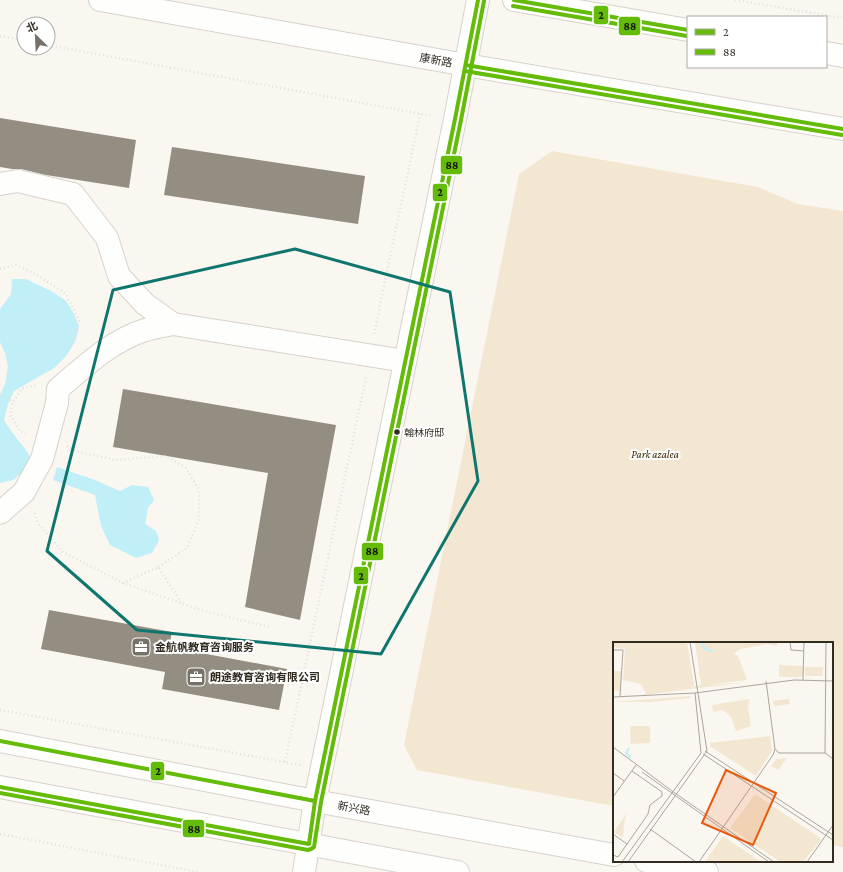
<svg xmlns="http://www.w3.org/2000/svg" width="843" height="872" font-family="'Crimson Pro','Noto Sans SC',serif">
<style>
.green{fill:#f3e7d1}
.water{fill:#c1eff8}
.building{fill:#948e82}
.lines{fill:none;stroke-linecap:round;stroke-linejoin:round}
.minor-casing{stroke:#d7d2cb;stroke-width:24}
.major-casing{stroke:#d7d2cb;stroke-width:24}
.path{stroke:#e0dfdd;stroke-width:2.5;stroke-dasharray:1 3;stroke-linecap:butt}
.minor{stroke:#fefefd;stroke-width:22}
.major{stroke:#fefefd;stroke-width:22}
.bus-1-casing{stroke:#fff;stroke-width:7}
.bus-2-casing{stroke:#fff;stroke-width:7}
.bus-1{stroke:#64bb08;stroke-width:4}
.bus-2{stroke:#64bb08;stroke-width:4}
.marked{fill:none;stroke:#0f766e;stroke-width:3;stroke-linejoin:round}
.bus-dot{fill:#312b20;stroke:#fff;stroke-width:1.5}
.labels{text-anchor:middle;stroke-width:4;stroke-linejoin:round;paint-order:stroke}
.bus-label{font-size:10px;fill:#312b20;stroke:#fff;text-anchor:start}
.street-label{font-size:11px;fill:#312b20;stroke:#fff}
.park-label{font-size:11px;font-style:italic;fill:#392700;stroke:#fff}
.poi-label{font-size:11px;font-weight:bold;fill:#312b20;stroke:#fff;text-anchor:start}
.inset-river{fill:none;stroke:#c1eff8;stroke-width:2}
.inset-road{fill:none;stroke:#aaa59d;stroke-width:1}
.view{fill:#e8590c;fill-opacity:0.15;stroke:#e8590c;stroke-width:2}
.inset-edge{fill:none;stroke:#312b20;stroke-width:2}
.line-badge{stroke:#fff;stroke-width:1.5}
.pale-badge-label{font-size:11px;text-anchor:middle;font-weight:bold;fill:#111}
</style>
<rect width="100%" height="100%" fill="#faf7f1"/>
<!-- green -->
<path class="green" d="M552,151L758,187L798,204L843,211V847L832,845V643H614V806L417,770L404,745L519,174Z"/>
<!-- water -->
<path class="water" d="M12,279H26L53,292L66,301L74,314L79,327L75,342L67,355L54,368L14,391L8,404L4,420C12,434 21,442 30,456L26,469L13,480L0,483V395L5,384L8,367L5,353L0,342V309L11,294Z
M57,467L95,480L120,491L132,485L148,487L154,500L148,508L145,524L156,531L159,540L152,553L136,558L110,545L101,526L95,495L53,480Z"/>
<!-- building -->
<path class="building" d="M0,118L136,140L129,188L46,175L21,169H12L0,167Z
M172,147L365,176L358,224L164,195Z
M123,389L336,425L300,620L245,607L268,473L113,447Z
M49,610L172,632L169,647L287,669L279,710L162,689L165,672L41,649Z"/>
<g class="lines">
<!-- minor casing -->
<g class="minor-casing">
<path id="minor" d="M0,184L18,181L73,194L107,238L119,276L145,304L173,324
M0,513L24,492L42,459L57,403L58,389C85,366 111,341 145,330C154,327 164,326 173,324L405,361
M304,872L315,801L455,119L478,0"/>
</g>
<!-- major casing -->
<g class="major-casing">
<path id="major" d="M100,0L466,65L843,129
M514,0L688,30
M826,53L843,56
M0,741L315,801L614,855
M0,787L458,872
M646,861L707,872"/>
</g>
<!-- path -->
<path class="path" d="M735,0L843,18
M0,36L24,40
M48,45L433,116
M0,269L16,265L39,276L66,294L79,321L69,350
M374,334L420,114
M0,394L13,402
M26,434L20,431L10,415L13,402L22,388L37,385
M67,446L79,452L115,460L167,456L186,468L199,490V519L187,548L158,567
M35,513L37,522L63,552L123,583L204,611L269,627
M123,583L158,567L181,602
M0,710L300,765
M285,762L366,377
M0,834L197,872"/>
<!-- minor -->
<use href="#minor" class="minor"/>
<!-- major -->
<use href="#major" class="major"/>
<!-- bus-1 casing -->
<g class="bus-1-casing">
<path id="bus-1" d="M514,0L688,30
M466,65L843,129
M0,741L315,801
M0,787L309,844L315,801L455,119L478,0"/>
</g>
<!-- bus-2 casing -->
<g class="bus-2-casing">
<path id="bus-2" d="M513,6L687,36
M465,71L842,135
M0,793L308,850L311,849L314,847L321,802L461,120L484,1"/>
</g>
<!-- bus-1 -->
<use href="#bus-1" class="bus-1"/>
<!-- bus-2 -->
<use href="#bus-2" class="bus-2"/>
</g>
<!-- marked area -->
<path class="marked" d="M295,249L450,292L478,481L381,654L137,630L47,551L113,290Z"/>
<!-- icons -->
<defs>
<g id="office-square" transform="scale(1)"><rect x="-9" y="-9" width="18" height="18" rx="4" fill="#777269" stroke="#fff"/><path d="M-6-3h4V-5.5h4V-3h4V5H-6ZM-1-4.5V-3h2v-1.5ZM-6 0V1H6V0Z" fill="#fff"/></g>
</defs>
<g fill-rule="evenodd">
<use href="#office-square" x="141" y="647"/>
<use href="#office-square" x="196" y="677"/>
</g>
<!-- markers -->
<circle class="bus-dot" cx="397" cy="432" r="3.5"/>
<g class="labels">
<!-- bus labels -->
<g class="bus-label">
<text x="404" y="436">翰林府邸</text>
</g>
<!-- street labels -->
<g class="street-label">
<text transform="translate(436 60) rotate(10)" y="4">康新路</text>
<text transform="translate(354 808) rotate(10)" y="4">新兴路</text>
</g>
<!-- park labels -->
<g class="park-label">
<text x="655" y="458">Park azalea</text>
</g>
<!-- poi labels -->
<g class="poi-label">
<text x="155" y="651">金航帆教育咨询服务</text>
<text x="210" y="681">朗途教育咨询有限公司</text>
</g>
</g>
<!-- overview -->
<g transform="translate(613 642)">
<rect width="220" height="220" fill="#faf7f1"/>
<path d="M0,0H74L81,43L77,45L88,43L82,0H165L164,4L155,2L127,7L121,12L125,14L134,38L93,43L135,40L31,53L33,51L28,42L10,38L12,7L0,5ZM166,23L190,24V35H166ZM192,25H210L209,34H192ZM0,29H9L7,49H0ZM77,54L78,56L37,60H0ZM137,57L135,64L138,84L123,89L118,75L110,68L100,70L99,63ZM176,57L177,62L161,64L160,59ZM17,84H37V101L18,102ZM157,94L159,109L143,134L98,105L97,101ZM174,116L165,128L158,124L163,117ZM142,152L207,196V199L190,220H167L117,186ZM14,171L11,182L10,196L1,190ZM110,194L148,220H92Z" fill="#f3e7d1"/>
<path class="inset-river" d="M88,0L92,7L100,9M16,106L13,111L18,116"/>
<path class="inset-road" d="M177,0L178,8L191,9M0,8H10L7,54M190,38L191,0M0,55L82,51L181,38L220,39M0,105L59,149L161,220M162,107L166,111H212L220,117M92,109L220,193M212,111L213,0M90,112L220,198M29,130L156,220M0,131L11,139M0,155L23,123M37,187L83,220M0,192L14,202M0,213L5,215L35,172L37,163L49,154V150L19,129M9,220L88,111L82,51M15,220L94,109L77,0M86,220L160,113L162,107L153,39M194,220L220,183"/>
<path class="view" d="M113,128L163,151L140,203L89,181Z"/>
<rect width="220" height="220" class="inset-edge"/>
</g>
<g class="line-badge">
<rect x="593" y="5" width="16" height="20" rx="4" fill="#64bb08"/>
<rect x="618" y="16" width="23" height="20" rx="4" fill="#64bb08"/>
<rect x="440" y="155" width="23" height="20" rx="4" fill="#64bb08"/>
<rect x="432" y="183" width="16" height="19" rx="4" fill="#64bb08"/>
<rect x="361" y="542" width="23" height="19" rx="4" fill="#64bb08"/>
<rect x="353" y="566" width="16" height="19" rx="4" fill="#64bb08"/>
<rect x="150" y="761" width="15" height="20" rx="4" fill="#64bb08"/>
<rect x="182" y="819" width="23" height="19" rx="4" fill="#64bb08"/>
</g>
<g class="pale-badge-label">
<text x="601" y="19">2</text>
<text x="630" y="30">88</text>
<text x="452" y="169">88</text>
<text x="440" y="196">2</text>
<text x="372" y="555">88</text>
<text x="361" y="580">2</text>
<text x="158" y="775">2</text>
<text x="194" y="833">88</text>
</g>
<!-- legend -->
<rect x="687" y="16" width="140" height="52" fill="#ffffff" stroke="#adaaa6"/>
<rect x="695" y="29" width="20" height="6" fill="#64bb08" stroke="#adaaa6"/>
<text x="723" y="36" font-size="12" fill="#312b20">2</text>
<rect x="695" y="49" width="20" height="6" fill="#64bb08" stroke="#adaaa6"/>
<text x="723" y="56" font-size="12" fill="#312b20">88</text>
<!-- north arrow -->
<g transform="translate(36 36) rotate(336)"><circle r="19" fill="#ffffff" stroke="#adaaa6"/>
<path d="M0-3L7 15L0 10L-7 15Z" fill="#777269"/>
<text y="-6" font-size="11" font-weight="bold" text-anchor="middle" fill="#312b20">北</text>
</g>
</svg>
